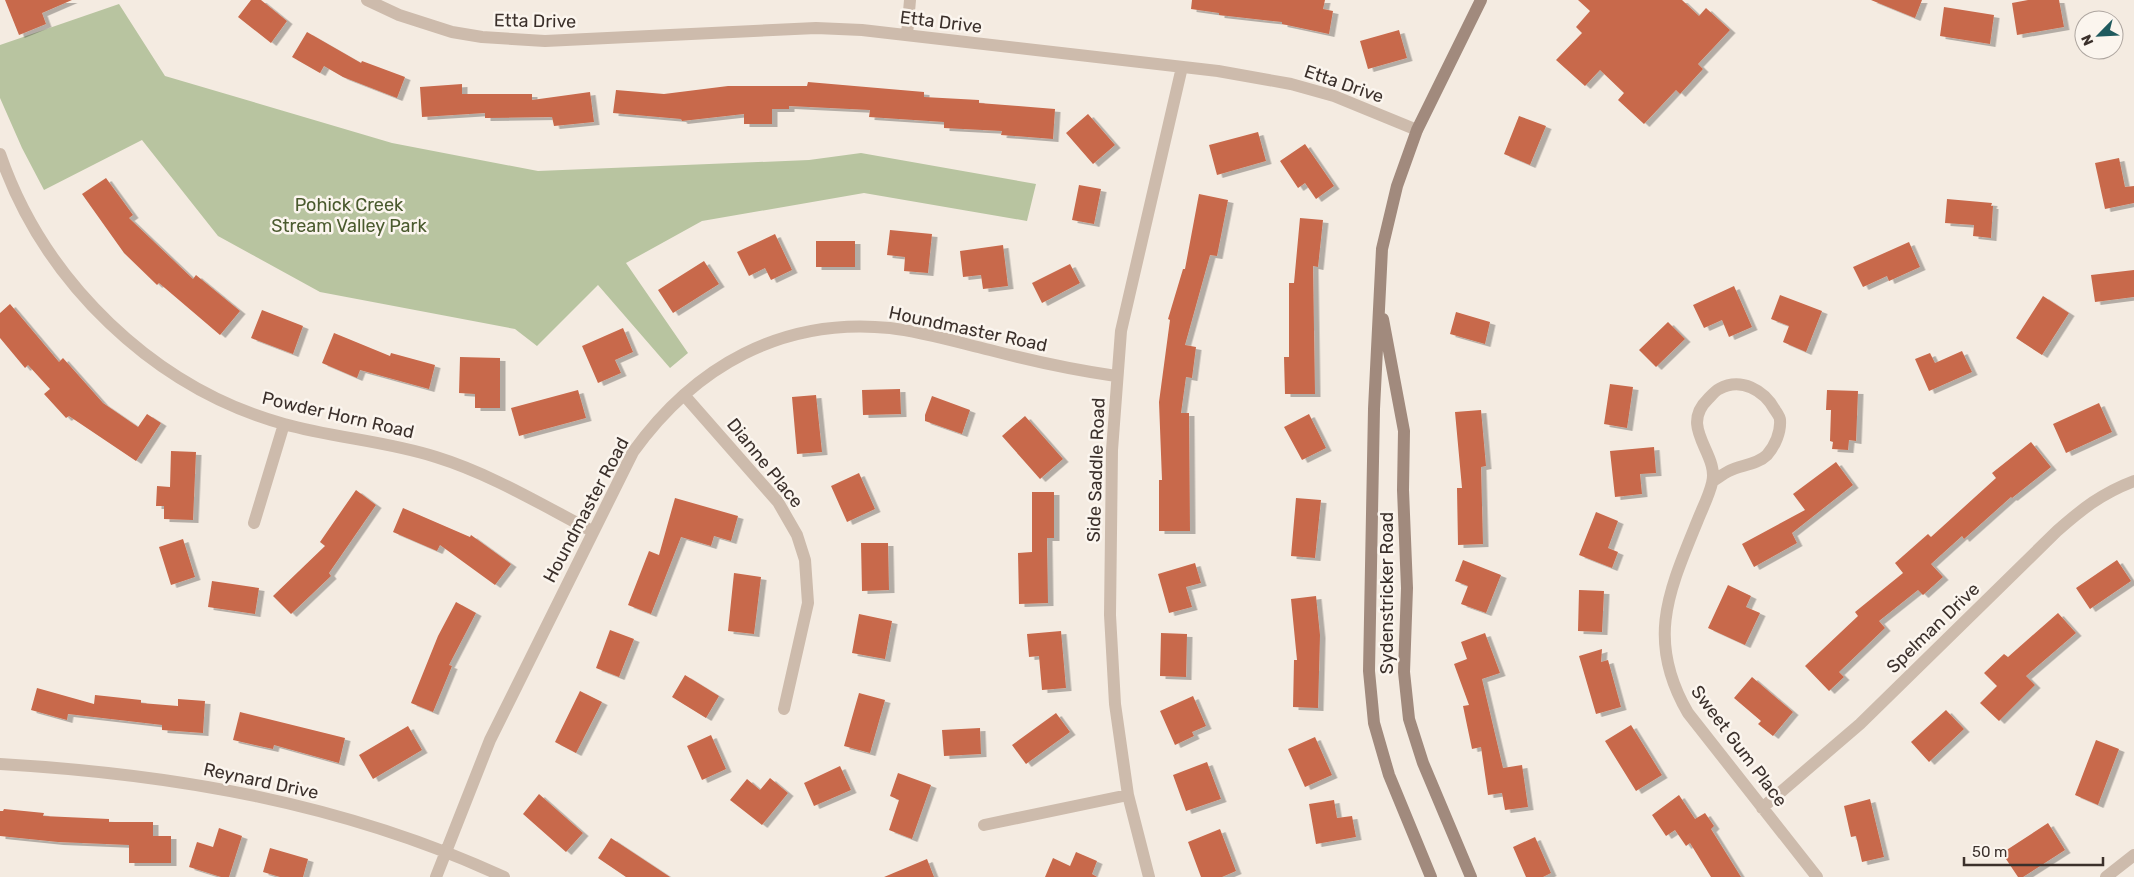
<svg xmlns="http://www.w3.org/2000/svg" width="2134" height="877" font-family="Rubik,sans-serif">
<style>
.green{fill:#b8c4a0}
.building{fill:#c8694b;filter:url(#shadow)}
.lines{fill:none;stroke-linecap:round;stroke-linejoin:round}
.street{stroke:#cdbbac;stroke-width:12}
.secondary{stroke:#a18a7d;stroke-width:12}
.labels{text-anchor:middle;stroke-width:5;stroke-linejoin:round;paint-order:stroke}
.street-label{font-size:18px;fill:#3b302b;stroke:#fbf5ee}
.park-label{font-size:18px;fill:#4a5a2e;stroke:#fbf5ee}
</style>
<defs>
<filter id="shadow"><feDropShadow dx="5.5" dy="3" stdDeviation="0" flood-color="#0004"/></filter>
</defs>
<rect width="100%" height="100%" fill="#f4ebe1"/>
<!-- green -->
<path class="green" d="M119,4L165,76L392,143L538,171L809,160L861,153L1036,184L1027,221L864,193L702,221L626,263L688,353L670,368L598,285L537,346L515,329L320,292L218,236L142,140L44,190L22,148L0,98V45Z"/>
<!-- building -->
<path class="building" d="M5,0H72L42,13L46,24L19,35Z
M251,0H261L287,21L271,43L238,17Z
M1192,0H1325L1323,9L1333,11L1329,34L1282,24V22L1219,15V13L1191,9Z
M1578,0H1682L1699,16L1706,8L1730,30L1698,64L1703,69L1680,94L1676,90L1644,124L1618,100L1624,93L1600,70L1585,86L1556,60L1582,33L1576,27L1590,11Z
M1871,0H1922L1915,18Z
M2028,0H2059L2064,27L2017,35L2012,3Z
M1944,7L1994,15L1990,44L1940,36Z
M1399,30L1407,58L1368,69L1360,41Z
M307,32L361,63L362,61L405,77L397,98L343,77L324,66L320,73L292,57Z
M808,82L924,92V97L979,100V103L1055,109L1053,139L1001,135L1002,131L944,128V122L869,117L870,110L789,106V109H772V124H744V114L682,121L681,119L613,113L616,90L664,94L728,86H807Z
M462,84V94H532V100L590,92L594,122L554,126L552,117L485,118V113L422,117L420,87Z
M1088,114L1115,145L1093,164L1066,133Z
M1519,116L1546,126L1530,165L1504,154Z
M1258,132L1266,161L1217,175L1209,145Z
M1305,144L1334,186L1316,199L1305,183L1298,188L1280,161Z
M2119,158L2125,187L2134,186V203L2105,209L2095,163Z
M106,178L133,215L129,218L193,279L196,275L240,311L220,335L159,283L157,285L124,253L82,194Z
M1079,185L1101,189L1094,224L1072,220Z
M1199,194L1228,200L1217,256L1210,255L1185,345L1196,347L1192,378L1186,377L1181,413H1189L1190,531H1159V480H1162L1159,402L1170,320L1168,319L1183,269H1185Z
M1947,199L1992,203L1991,206H1993L1991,238L1973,236L1974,225L1945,223Z
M1300,218L1323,220L1318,267L1313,266L1315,394H1285L1284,357H1289V283H1294Z
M890,230L932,234L928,273L904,271L905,257L887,255Z
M775,234L792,270L771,280L765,268L749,276L737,252Z
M816,241H855V267H816Z
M1909,242L1920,267L1889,281L1887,276L1863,287L1853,267Z
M1003,245L1008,286L983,289L981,275L963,277L960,251Z
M704,261L719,284L673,313L658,290Z
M1070,264L1080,283L1042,303L1032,283Z
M2134,270V297L2095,302L2091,275Z
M1734,286L1752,327L1729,337L1722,320L1704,328L1693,305Z
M1780,295L1822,311L1806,352L1783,342L1789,326L1771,319Z
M2043,296L2069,313L2042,355L2016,338Z
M10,304L59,362L63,358L103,403L138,427L147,414L161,423L136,461L69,416L66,418L44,394L50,389L28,365L25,368L0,338V313Z
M262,310L303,326L293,354L251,338Z
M1456,312L1490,322L1485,344L1450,334Z
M1668,322L1685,339L1656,367L1639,350Z
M623,328L633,352L615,360L621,373L598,383L582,346Z
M334,333L390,356L391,353L435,365L429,389L360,370L357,378L322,363Z
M1962,351L1972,372L1929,391L1915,359L1930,353L1935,363Z
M460,357L500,358V408H475V394L459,393Z
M1610,384L1633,387L1627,428L1604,424Z
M900,389L901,414L863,415L862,390Z
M578,390L586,418L519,436L511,408Z
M1827,390L1858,391L1856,441L1849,440L1848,450L1832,449L1833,442L1830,441L1831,410H1826Z
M816,395L822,452L797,454L792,397Z
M932,396L970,410L962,434L925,421V415Z
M2099,403L2112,432L2066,453L2053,424Z
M1481,410L1486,466L1481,467L1483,544L1458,545L1457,488H1462L1455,412Z
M1309,414L1326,448L1302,460L1284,427Z
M1025,416L1063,459L1040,479L1002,436Z
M2031,442L2051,467L2012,498L2011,497L1964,539L1962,536L1931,564L1943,577L1923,595L1918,590L1879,621L1885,628L1839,672L1844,677L1829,691L1805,666L1858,616L1855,612L1903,573L1895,563L1928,534L1931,537L1996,478L1992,473Z
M1654,447L1656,473L1640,474L1642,494L1615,497L1610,451Z
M171,451L196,452L193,520L164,519V506H156L157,486L170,487Z
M1836,462L1853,485L1792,533L1797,543L1754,567L1742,544L1805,510L1793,494Z
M859,473L875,509L847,522L831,486Z
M356,490L376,505L329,573L331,576L291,614L273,596L325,546L320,542Z
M1032,492H1054V538H1047L1048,603L1019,604L1018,553L1032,552Z
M675,498L738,516L731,541L714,536L711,546L681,537L651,614L628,605L649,551L659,555Z
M1296,498L1321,500L1315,558L1291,556Z
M403,508L470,537L471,535L511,564L495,585L440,545L437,551L393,532Z
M1596,512L1618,521L1608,548L1618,552L1612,568L1579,555Z
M183,539L195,577L171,585L159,547Z
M861,543H888L889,590L862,591Z
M1463,560L1501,575L1486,613L1461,604L1468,586L1455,581Z
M2117,560L2131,581L2090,609L2076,588Z
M1195,563L1201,583L1186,587L1192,607L1169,613L1158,574Z
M734,573L761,577L754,634L728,631Z
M212,581L259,588L255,614L208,607Z
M1728,585L1751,596L1746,607L1760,613L1745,645L1708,628Z
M1579,590L1604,591L1602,632L1578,631Z
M1316,596L1320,635L1318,708L1293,707L1294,660H1297L1291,599Z
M456,602L476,613L449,665L452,666L433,712L411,703L438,636Z
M2058,613L2076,633L2026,676L2035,685L1999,721L1980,703L1997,686L1984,673L2004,654L2008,657Z
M859,614L892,621L885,659L852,653Z
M610,630L634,639L619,677L596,668Z
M1061,631L1066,688L1042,690L1039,656L1029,657L1027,634Z
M1161,633L1187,634L1186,677L1160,676Z
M1485,633L1500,673L1482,679L1503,768L1522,765L1528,807L1505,810L1502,793L1488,795L1481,747L1472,749L1463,706L1469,705L1454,664L1467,659L1461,642Z
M1602,649L1601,662L1608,660L1621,707L1596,714L1579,656Z
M685,675L719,696L706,718L672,697Z
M1752,677L1793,712L1773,736L1758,724L1761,721L1734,698Z
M37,688L94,704L95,695L141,700V703L178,706V699L205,701L203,733L162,730V725L68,714L67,720L31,710Z
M580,691L602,702L576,753L555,742Z
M859,693L885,700L870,753L844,746Z
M1193,696L1206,726L1192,732L1194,736L1175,745L1160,711Z
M1946,710L1964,729L1929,762L1911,742Z
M240,712L345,738L339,763L274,745L273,749L233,740Z
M1056,713L1070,732L1026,764L1012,745Z
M1631,725L1662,775L1636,791L1605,741Z
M408,726L422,750L373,779L359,755Z
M980,728L981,754L944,756L942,730Z
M711,735L726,769L702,780L687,746Z
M1315,737L1332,775L1305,787L1288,749Z
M2096,740L2119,749L2098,805L2075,795Z
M1207,762L1221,799L1186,811L1173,775Z
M840,766L851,790L814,806L804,783Z
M898,773L931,785L912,839L889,830L899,800L890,796Z
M770,778L788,793L762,825L730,800L747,779L760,790Z
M539,794L583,833L566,852L523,814Z
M1679,795L1695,819L1705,813L1714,826L1711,829L1741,877H1711L1690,843L1686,846L1675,830L1666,836L1652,815Z
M1870,799L1884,857L1862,862L1856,836L1851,837L1844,806Z
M1334,800L1337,818L1352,816L1356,837L1316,844L1309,804Z
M4,809L44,813L43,816L109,819V822H153V836H171V863H129V845L58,842L0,836V811H3Z
M2048,823L2065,850L2023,877H2018L2002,853Z
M219,828L242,836L229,877H221L189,867L197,842L213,847Z
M1220,829L1236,871L1222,877H1201L1188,842Z
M1535,837L1551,873L1543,877H1526L1513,847Z
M611,838L670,877H626L598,858Z
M270,848L308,859L303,877H280L263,872Z
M1076,852L1097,861L1092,874L1097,877H1045L1053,858L1070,866Z
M927,859L934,877H884Z"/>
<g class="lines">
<!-- street -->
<path class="street" d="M367,0L399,15L452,32L482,37L545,41L816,28L862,30L1218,71L1291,84L1334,96L1417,130
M907,35L910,0
M0,154C44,282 154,388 284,424C334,438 386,441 436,457C491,474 542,505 592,531
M684,395L778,502L797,535L805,560L808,603L784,709
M1713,481C1718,478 1723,474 1729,471C1740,465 1757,465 1767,455C1775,446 1781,432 1780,420C1780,417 1777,413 1775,410C1764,390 1741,377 1719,389C1715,391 1711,396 1708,399C1678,428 1720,454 1712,483C1709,496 1702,509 1697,522C1668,593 1646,641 1688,713L1817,877
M254,523L284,424
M0,764C174,774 344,803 504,877
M1762,808L1860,724L2057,531C2082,509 2102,493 2134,481
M984,825L1128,795
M436,877L490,740L633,452C695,366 782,317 890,328C924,332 957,342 990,350C1032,361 1074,370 1116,376
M1149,877L1128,795L1115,704L1110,615L1112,450L1121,331L1182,67
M2106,877L2134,855"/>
<!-- secondary -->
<path class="secondary" d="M1383,319L1404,431L1403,490L1407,588L1404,672L1409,719L1423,763L1471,877
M1431,877L1389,775L1374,723L1369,671L1374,409L1382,249L1397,186L1417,130L1481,0"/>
</g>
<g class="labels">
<!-- street labels -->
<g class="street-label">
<text transform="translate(535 21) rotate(1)" y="6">Etta Drive</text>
<text transform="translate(941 22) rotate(7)" y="6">Etta Drive</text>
<text transform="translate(1344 84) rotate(19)" y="6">Etta Drive</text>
<text transform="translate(968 329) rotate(12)" y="6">Houndmaster Road</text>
<text transform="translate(338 415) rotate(13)" y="6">Powder Horn Road</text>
<text transform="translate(765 463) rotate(51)" y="6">Dianne Place</text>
<text transform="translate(1096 470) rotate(-88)" y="6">Side Saddle Road</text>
<text transform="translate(586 510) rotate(-62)" y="6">Houndmaster Road</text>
<text transform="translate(1387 593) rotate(-90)" y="6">Sydenstricker Road</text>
<text transform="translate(1933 628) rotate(-44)" y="6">Spelman Drive</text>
<text transform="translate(1739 746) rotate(53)" y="6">Sweet Gum Place</text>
<text transform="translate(261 781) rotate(12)" y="6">Reynard Drive</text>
</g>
<!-- park labels -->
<g class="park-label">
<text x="349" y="211">Pohick Creek<tspan x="349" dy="21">Stream Valley Park</tspan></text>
</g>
</g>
<!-- north arrow -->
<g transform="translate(2099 35) rotate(246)"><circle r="24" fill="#fbf5ee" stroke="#aea6a0"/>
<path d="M0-4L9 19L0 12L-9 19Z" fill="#1f5a5e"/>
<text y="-8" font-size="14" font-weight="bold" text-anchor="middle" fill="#3b302b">N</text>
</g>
<!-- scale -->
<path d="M1964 857v8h139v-8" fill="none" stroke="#3b302b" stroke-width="2.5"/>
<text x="1972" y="857" font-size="15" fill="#3b302b" stroke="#fbf5ee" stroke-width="4" paint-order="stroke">50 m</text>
</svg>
